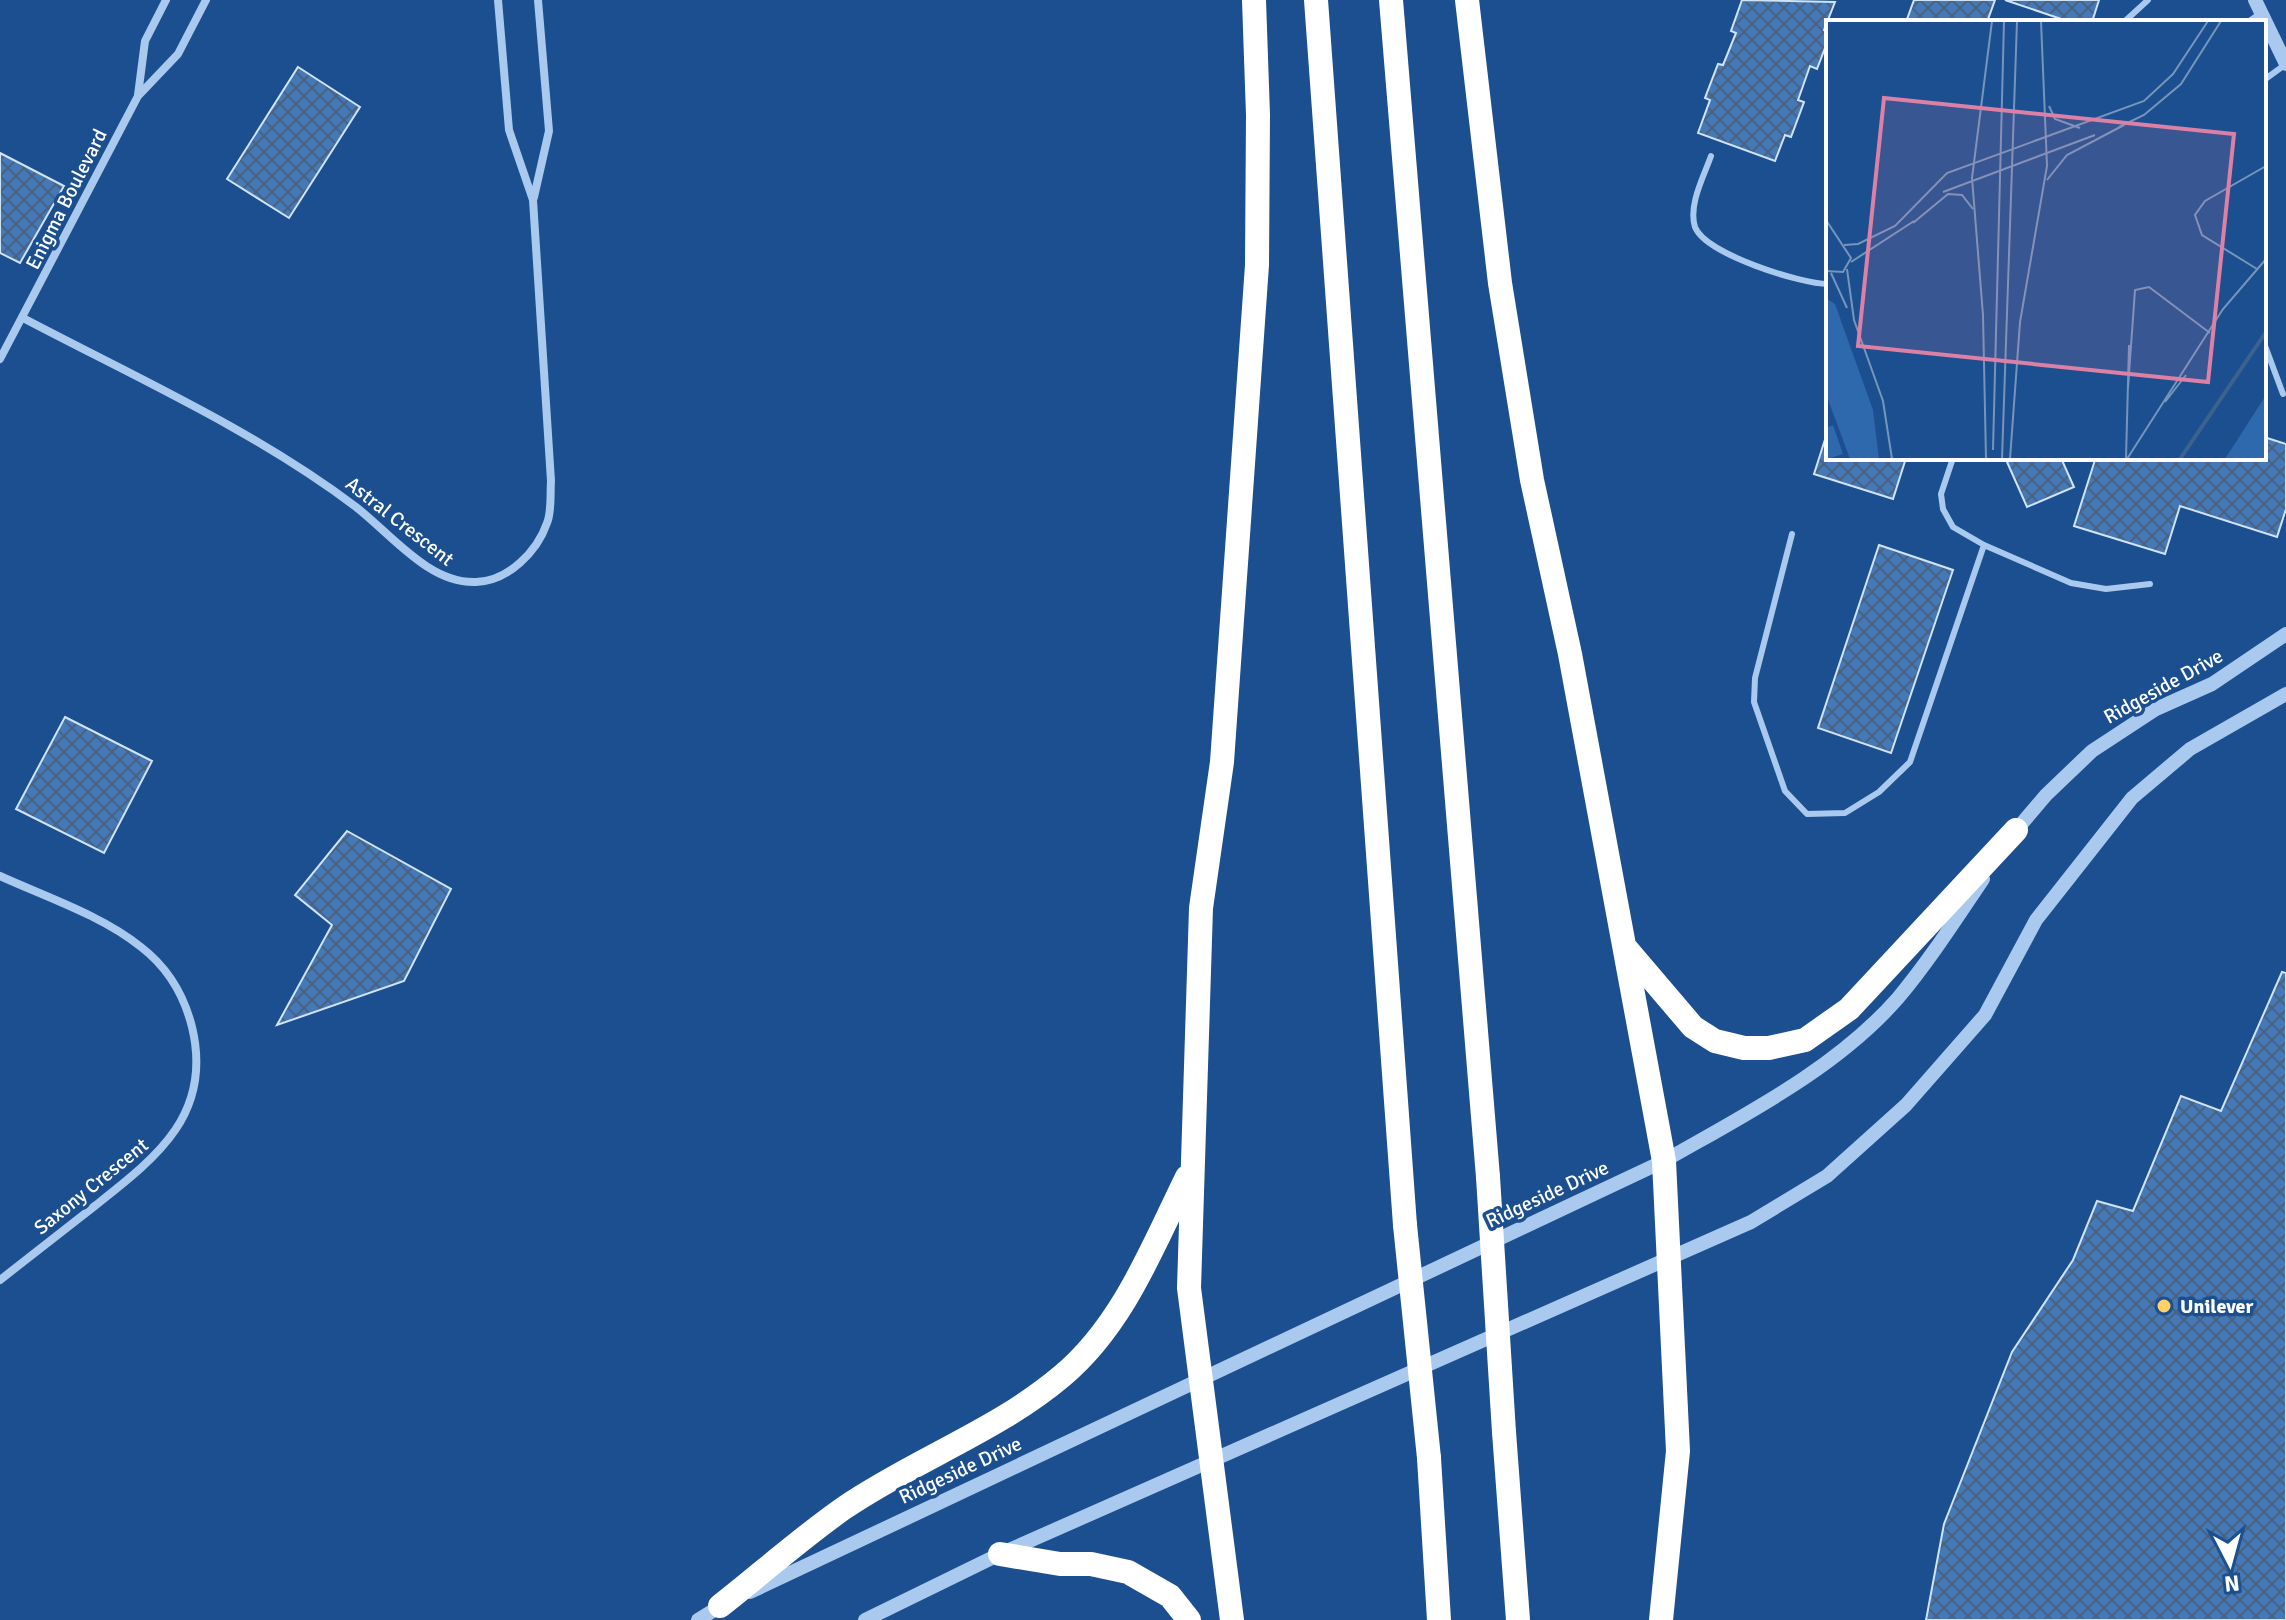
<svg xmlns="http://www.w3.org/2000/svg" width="2286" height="1620" font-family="Signika,sans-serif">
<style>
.building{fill:url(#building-cross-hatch);stroke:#cfe3fa;stroke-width:2}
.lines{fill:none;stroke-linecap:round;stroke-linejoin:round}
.service{stroke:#a9c9ee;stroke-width:6}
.minor{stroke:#a9c9ee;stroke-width:8}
.tertiary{stroke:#a9c9ee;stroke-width:14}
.motorway{stroke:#fff;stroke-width:24}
.motorway-bridge{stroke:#fff;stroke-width:24}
.poi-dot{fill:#ffd166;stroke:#1b4f8f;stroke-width:3}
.labels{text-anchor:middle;stroke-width:7;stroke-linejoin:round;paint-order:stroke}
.street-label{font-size:20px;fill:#fff;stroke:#1b4f8f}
.poi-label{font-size:20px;font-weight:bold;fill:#fff;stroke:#1b4f8f;text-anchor:start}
.inset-river{fill:none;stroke:#3c6290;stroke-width:4}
.inset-road{fill:none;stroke:#7695bc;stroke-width:2}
.view{fill:#dd80a5;fill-opacity:0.15;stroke:#dd80a5;stroke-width:4}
.inset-edge{fill:none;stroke:#fff;stroke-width:4}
</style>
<defs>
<pattern id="building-cross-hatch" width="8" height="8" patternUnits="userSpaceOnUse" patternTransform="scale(2)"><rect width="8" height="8" fill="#4478b7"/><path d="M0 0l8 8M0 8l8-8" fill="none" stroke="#486282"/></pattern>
</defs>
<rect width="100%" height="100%" fill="#1b4f8f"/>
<!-- building -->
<path class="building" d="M1742,0L1835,2L1824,30L1828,31V40L1817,69L1810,66L1798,100L1804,102L1791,137L1785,135L1775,161L1698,133L1710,100L1705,98L1718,64L1723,65L1736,33L1731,31Z
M1914,0H1995L1987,22H1906Z
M2005,0H2099L2092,22H2070Z
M298,67L360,107L289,218L227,179Z
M0,153L64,186L20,263L0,253Z
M1828,430V458H1906L1893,499L1814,474Z
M2264,437L2286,444V509L2277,537L2180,506L2165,554L2074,526L2095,460L2089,458H2264Z
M2016,458H2061L2074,487L2027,507L2007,462Z
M1879,545L1953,570L1891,753L1818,728Z
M65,717L152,761L104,853L16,809Z
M347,831L451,889L404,981L277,1025L332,925L295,895Z
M2282,972L2286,973V1620H1926L1944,1524L2012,1352L2073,1260L2097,1201L2133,1211L2181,1096L2221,1111Z"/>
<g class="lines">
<!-- service -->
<path class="service" d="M2124,22L2148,0
M2248,22L2261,13
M2264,80L2286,64
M1828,134V157
M1711,156C1704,176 1688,205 1695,227C1705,254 1801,284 1828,284
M2264,343L2283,394
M1953,458L1941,494L1943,509L1953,527L1984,545L2071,583L2106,589L2150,584
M1792,534L1755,678L1754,702L1785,791L1807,814L1845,813L1879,792L1910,762L1984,545"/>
<!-- minor -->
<path class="minor" d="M138,95L145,41L166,0
M534,197L549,131L538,0
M23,318C135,377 254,430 356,507C391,534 429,584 476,582C508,581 537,552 547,523C552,511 550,494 551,481L533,200L509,130L498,0
M0,359L138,96L178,54L206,0
M0,876C46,897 101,915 141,947C167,967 184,995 192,1027C213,1114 157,1157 96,1205C64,1230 32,1255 0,1280"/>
<!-- tertiary -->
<path class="tertiary" d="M2255,0L2286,64
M2012,835L2046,795L2092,751L2156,709L2212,684L2286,634
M750,1592L1664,1161C1744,1115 1836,1069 1898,998C1929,961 1956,919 1983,879
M698,1620L724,1604
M865,1620L1000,1554L1751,1222L1827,1176L1906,1105L1985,1015L2036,920L2132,798L2190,749L2286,694"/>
<!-- motorway -->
<path class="motorway" d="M1316,0L1405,1225
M1391,0L1488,1177
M1467,0L1500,283L1532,480L1570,654L1664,1161L1678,1451L1661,1620
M1624,946L1693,1027L1715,1041L1744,1048H1769L1805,1040L1849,1009L2016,830
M1504,1432L1518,1620
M1429,1458L1439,1620
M1000,1554L1060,1564H1091L1128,1572L1170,1596L1189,1620
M720,1606C761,1574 801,1538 844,1508C914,1460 997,1431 1062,1376C1123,1325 1153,1246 1187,1177
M1232,1620L1189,1288L1201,908L1222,762L1257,265L1258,115L1254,0"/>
<!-- motorway-bridge -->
<path class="motorway-bridge" d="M1488,1177L1504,1432
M1405,1225L1429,1458"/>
</g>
<!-- markers -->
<circle class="poi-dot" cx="2164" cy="1306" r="8"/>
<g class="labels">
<!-- street labels -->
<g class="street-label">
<text transform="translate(66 199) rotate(-63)" y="7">Enigma Boulevard</text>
<text transform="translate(400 521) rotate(38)" y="7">Astral Crescent</text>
<text transform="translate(2163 686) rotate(-29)" y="7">Ridgeside Drive</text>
<text transform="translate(91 1186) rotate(-39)" y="7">Saxony Crescent</text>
<text transform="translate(1547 1194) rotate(-25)" y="7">Ridgeside Drive</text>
<text transform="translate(960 1470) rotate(-25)" y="7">Ridgeside Drive</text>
</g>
<!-- poi labels -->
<g class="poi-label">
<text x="2180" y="1313">Unilever</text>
</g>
</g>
<!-- overview -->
<g transform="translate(1826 20)">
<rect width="440" height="440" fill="#1b4f8f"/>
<path d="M7,405L17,434L2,439L0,408Z" fill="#2e69ad"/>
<path d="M0,278L9,284L47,390L53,439H24L0,374ZM440,375V439H399Z" fill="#2e69ad"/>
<path class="inset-river" d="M354,439L440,312"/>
<path class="inset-road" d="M223,86L229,99L254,108M293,107L318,95L355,64L395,1M221,160L241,135L298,105M117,172L269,115M0,200L25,238L17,252L0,251M87,203L122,174L136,175L147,189M18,225L32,224L69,206L121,153L318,81L347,54L382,1M25,242L88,201M21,249L28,300L57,381L66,439M431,249L376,215L369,195L379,181L440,146M5,253L21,288M302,368L309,270L323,267L384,313M339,382L360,355M167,430L178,1M300,438L303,325M160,439L157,295L146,158L166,1M176,439L191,1M184,439L194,302L221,146L215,1M301,439L397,289L440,239"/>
<path class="view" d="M58,78L408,114L382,362L32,326Z"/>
<rect width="440" height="440" class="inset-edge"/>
</g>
<!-- north arrow -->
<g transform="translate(2230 1564) rotate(174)" stroke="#1b4f8f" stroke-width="6" paint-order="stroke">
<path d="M0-6L14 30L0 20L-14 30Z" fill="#ffffff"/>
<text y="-12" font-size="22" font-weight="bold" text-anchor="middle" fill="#ffffff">N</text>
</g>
</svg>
